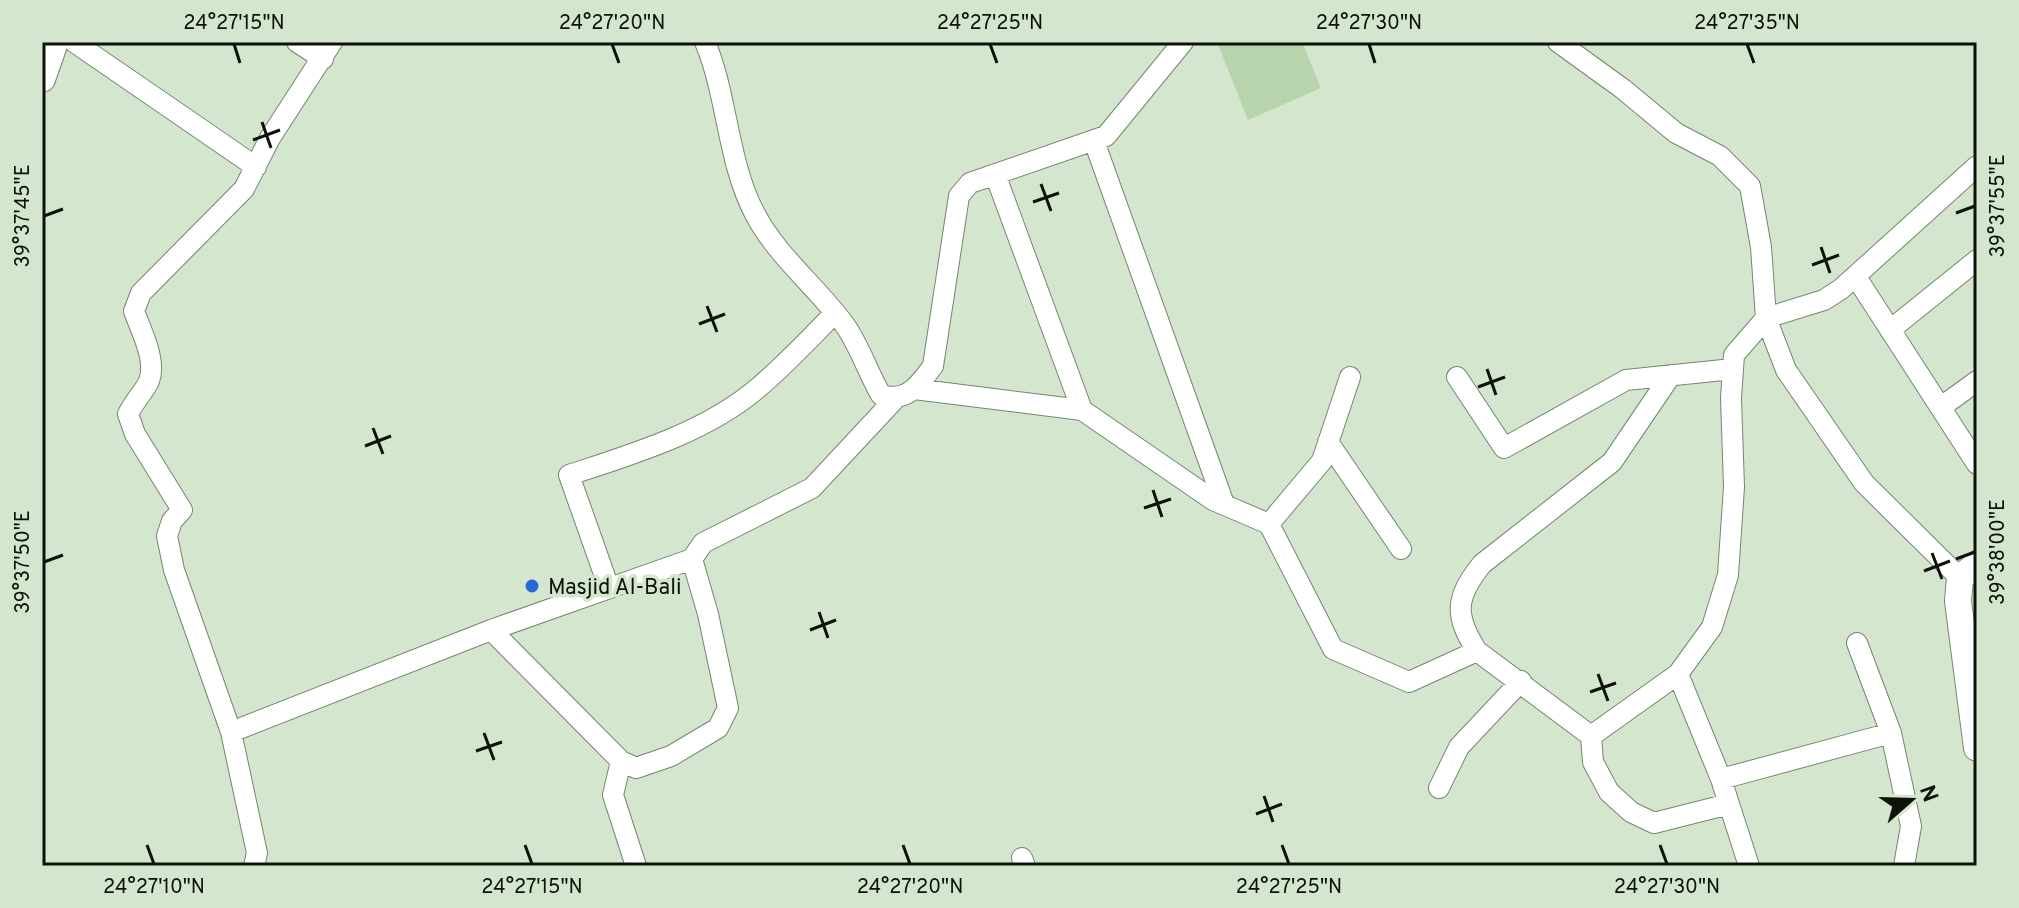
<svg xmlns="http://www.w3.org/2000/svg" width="2019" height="908" font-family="Overpass,sans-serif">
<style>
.green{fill:#b7d4ac}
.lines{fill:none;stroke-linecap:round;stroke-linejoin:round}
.minor-casing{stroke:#75866e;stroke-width:22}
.major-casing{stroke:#75866e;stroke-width:28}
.minor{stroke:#fff;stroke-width:20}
.major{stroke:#fff;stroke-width:26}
.ticks{fill:none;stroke:#0d130a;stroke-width:3}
.poi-dot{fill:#2668d4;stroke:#d4e6cd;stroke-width:3}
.labels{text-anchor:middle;stroke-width:7;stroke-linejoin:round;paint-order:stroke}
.poi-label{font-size:22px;fill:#0d130a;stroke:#d4e6cd;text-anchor:start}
.neatline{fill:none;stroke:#0d130a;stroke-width:3}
.ticks-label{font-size:20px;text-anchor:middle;fill:#0d130a}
</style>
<rect width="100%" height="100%" fill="#d4e6cd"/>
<!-- green -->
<path class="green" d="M1217,42H1302L1321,88L1248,120Z"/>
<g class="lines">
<!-- minor casing -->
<g class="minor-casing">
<path id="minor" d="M74,42L256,167
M297,42L323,59
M705,42C728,97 727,161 755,214C777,256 816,286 844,324C859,344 868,373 881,395C907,403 919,385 933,366L959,196L970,183L1106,136L1183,42
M1558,42L1623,89L1676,133L1720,156L1750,186L1761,247L1766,318L1786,370L1864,483L1960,578
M1094,141L1224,504
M995,174L1082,410
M1856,277L1977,464
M1890,330L1977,260
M1457,377L1504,448L1626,380L1733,369
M914,389L1082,410L1213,500L1269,524L1333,649L1409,682L1477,651L1591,736L1593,762L1609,792L1631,812L1654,823L1729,804
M1941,407L1977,381
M1328,442L1401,549
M1269,524L1322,461L1350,377
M609,588L569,475C633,454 707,432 759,387C786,364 810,338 835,313
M491,630L692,559
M1857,643L1891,733L1911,826L1904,866
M1477,651C1454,615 1455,598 1482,564L1612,462L1671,375
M1678,674L1721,779L1749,866
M231,732L491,630L621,761L636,768L671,756L718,728L728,708L708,614L692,559L703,543L812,488L895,399
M1591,736L1678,674L1712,627L1728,575L1734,487L1731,398L1734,355L1766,318L1824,300L1841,289L1977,166
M621,761L613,795L636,866
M1721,779L1891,733
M1439,788L1459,747L1521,681
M1022,858L1025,866
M254,866L257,853L231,732L174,570L167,536L172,521L182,510L135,434L128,414C133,403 146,389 149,381C157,360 141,331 134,311L141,293L244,189L270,138L332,42"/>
</g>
<!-- major casing -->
<g class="major-casing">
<path id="major" d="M42,79L55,42
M1977,564L1960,578L1958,601L1977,748"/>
</g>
<!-- minor -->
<use href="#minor" class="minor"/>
<!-- major -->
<use href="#major" class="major"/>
</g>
<!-- ticks -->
<path class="ticks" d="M234,44L240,63M612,44L619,63M990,44L997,63M1369,44L1375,63M1747,44L1754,63M262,122L271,148M253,140L280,130M1041,184L1051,211M1033,202L1059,193M1956,213L1975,206M44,216L63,209M1821,247L1830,273M1812,265L1839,255M707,306L717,332M699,324L725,314M1487,369L1496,395M1478,387L1505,377M373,428L383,454M365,446L391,436M1153,490L1162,517M1144,508L1171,499M1932,553L1942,579M1956,559L1975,552M44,562L63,555M1924,571L1950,561M819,612L828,638M810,630L836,620M1598,674L1608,701M1590,692L1616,683M484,733L494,760M476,751L502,742M1264,796L1273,822M1256,814L1282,804M147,845L154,864M525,845L532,864M903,845L910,864M1282,845L1289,864M1660,845L1667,864"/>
<!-- markers -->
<circle class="poi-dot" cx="532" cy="586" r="8"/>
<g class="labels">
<!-- poi labels -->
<g class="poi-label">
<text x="548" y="594">Masjid Al-Bali</text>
</g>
</g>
<!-- border -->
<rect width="2019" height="908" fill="none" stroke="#d4e6cd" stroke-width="88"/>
<!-- north arrow -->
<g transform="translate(1911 800) rotate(70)" stroke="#d4e6cd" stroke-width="6" paint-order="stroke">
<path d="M0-6L14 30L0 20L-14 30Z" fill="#0d130a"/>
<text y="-12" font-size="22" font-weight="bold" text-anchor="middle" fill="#0d130a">N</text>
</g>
<rect x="44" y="44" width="1931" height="820" class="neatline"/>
<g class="ticks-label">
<text x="234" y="29">24°27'15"N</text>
<text x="612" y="29">24°27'20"N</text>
<text x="990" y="29">24°27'25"N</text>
<text x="1369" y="29">24°27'30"N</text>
<text x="1747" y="29">24°27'35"N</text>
<text transform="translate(1997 206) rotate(-90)" y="7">39°37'55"E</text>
<text transform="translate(22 216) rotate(-90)" y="7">39°37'45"E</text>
<text transform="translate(1997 552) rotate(-90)" y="7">39°38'00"E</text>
<text transform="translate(22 562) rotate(-90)" y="7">39°37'50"E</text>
<text x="154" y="893">24°27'10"N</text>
<text x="532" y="893">24°27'15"N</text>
<text x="910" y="893">24°27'20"N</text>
<text x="1289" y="893">24°27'25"N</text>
<text x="1667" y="893">24°27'30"N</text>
</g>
</svg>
